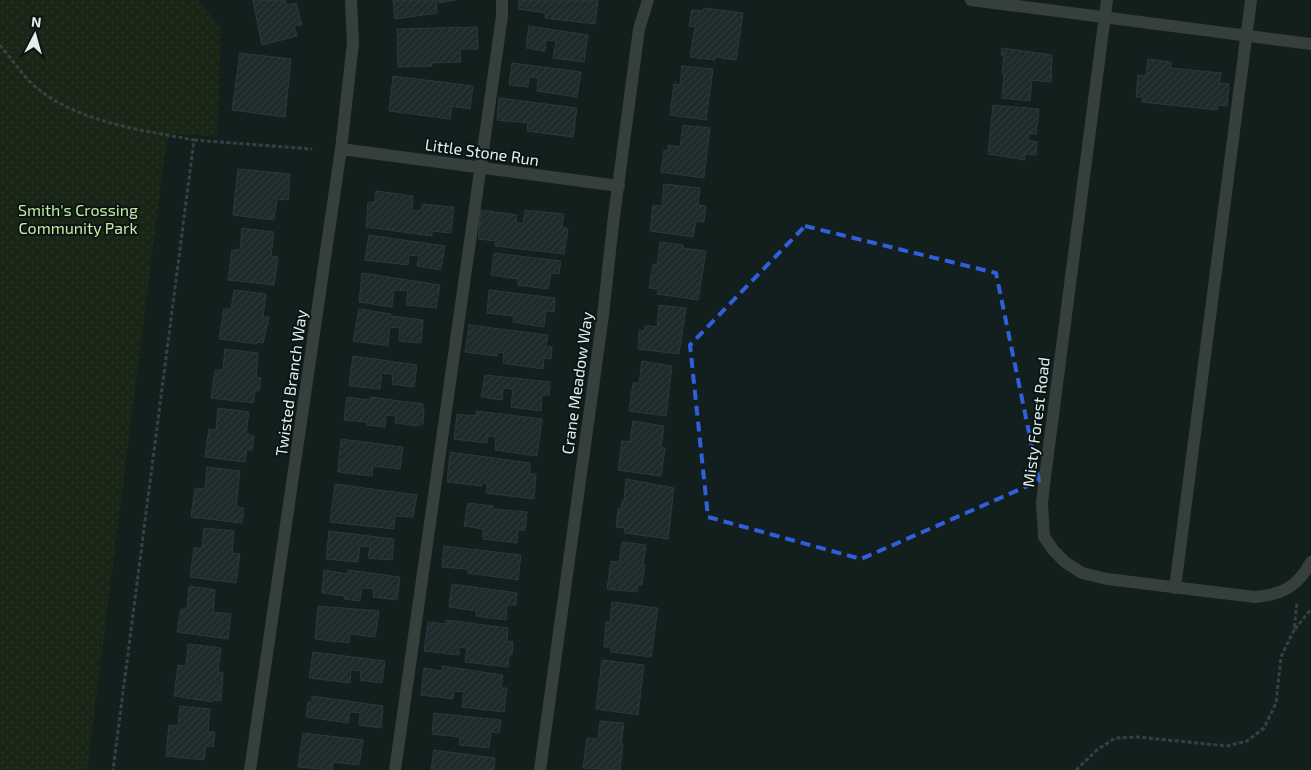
<svg xmlns="http://www.w3.org/2000/svg" width="1311" height="770" font-family="'Exo 2',sans-serif">
<style>
.grass{fill:url(#grass-dots)}
.building{fill:url(#building-hatch);stroke:#4a575c}
.lines{fill:none;stroke-linecap:round;stroke-linejoin:round}
.path{stroke:#606b6a;stroke-width:3;stroke-dasharray:4 2.5;stroke-linecap:butt}
.service{stroke:#606662;stroke-width:12}
.minor{stroke:#606662;stroke-width:12}
.marked{fill:none;stroke:#315eda;stroke-width:4;stroke-dasharray:10 6;stroke-linejoin:round}
.labels{text-anchor:middle;stroke-width:4;stroke-linejoin:round;paint-order:stroke}
.street-label{font-size:16px;fill:#e5eeed;stroke:#091515}
.park-label{font-size:16px;fill:#c7eb9e;stroke:#091515}
</style>
<defs>
<pattern id="grass-dots" width="8" height="8" patternUnits="userSpaceOnUse" patternTransform="scale(1.25)"><rect width="8" height="8" fill="#22300f"/><path d="M2 2h.1M6 6h.1" fill="none" stroke="#424e32" stroke-width="1.8" stroke-linecap="round"/></pattern>
<pattern id="building-hatch" width="6" height="6" patternUnits="userSpaceOnUse" patternTransform="scale(1.25)"><rect width="6" height="6" fill="#2c383d"/><path d="M-1 1l2-2M0 6l6-6M5 7l2-2" fill="none" stroke="#4a5559"/></pattern>
</defs>
<rect width="100%" height="100%" fill="#121f1e"/>
<!-- grass -->
<path class="grass" d="M0,0H199L221,28L217,137L169,133L164,159L87,770H0Z"/>
<!-- building -->
<path class="building" d="M253,0H285L286,5L296,3L302,25L294,26L297,36L262,45Z
M393,0H456L436,3L437,13L395,19Z
M519,0H598L595,24L545,18L546,13L518,9Z
M704,8L743,13L736,60L715,57V60L690,57L695,27L689,26L692,10L703,11Z
M529,26L588,35L584,62L553,58L556,41L546,40L545,51L526,48Z
M477,27L478,49H460L461,62L432,63V66L398,67L397,29Z
M1002,48L1052,55L1051,82L1032,80L1030,101L1002,98L1004,74L1002,73L1004,55H1001Z
M240,53L291,59L285,117L232,110Z
M1148,59L1171,62V68L1221,73L1219,83L1229,84L1227,106L1218,105L1217,110L1142,102L1143,97H1136L1138,75L1146,76Z
M512,63L581,72L577,97L537,91L538,78L529,77L528,87L509,85Z
M682,66L713,69L706,120L670,115L674,84L680,85Z
M393,76L473,86L470,109L452,106L450,119L389,111Z
M499,98L577,108L573,137L527,131L528,123L497,120Z
M993,105L1039,109L1036,134H1028V140L1037,142L1036,155L1025,154V160L988,154Z
M683,125L710,128L704,178L661,172L664,150L668,151V145L680,147Z
M238,169L290,174L288,200L277,199L274,220L233,215Z
M664,184L700,188L698,205L706,206L704,222L696,221L693,237L650,231L653,205L662,206Z
M376,191L413,196L412,210L421,211L422,204L454,207L451,233L432,231V236L366,227L368,202L374,203Z
M481,210L517,215L516,222L523,224L525,210L564,214L562,227L568,229L564,254L495,246L496,241L478,239Z
M242,228L274,232L271,256L278,257L274,285L228,280L232,250H240Z
M369,235L445,246L441,270L417,266L419,256L409,255L408,265L365,260Z
M660,242L683,245V248L706,251L698,300L657,294L658,289L649,288L653,264L657,265Z
M494,253L561,261L559,274L551,273L548,289L518,285V279L491,275Z
M362,273L440,285L436,308L406,305L408,291L394,290L392,307L359,302Z
M234,290L266,294L263,317H269L263,343L257,342V344L219,339L224,309H231Z
M489,290L555,298L554,312L546,311L544,327L513,322L514,316L487,313Z
M659,305L686,308L679,354L638,349L639,330L645,331V325L657,327Z
M359,309L391,314V316L423,320L421,343L399,341L400,328L390,327L388,346L353,341Z
M469,325L548,335L546,347H552L551,359L544,358L543,369L503,363L504,353L498,352L497,356L465,352Z
M225,349L258,353L256,377L261,378L259,391H255L253,403L211,398L215,370H223Z
M353,356L417,365L414,387L392,384L393,374L382,373L380,389L349,386Z
M642,361L672,366L666,416L629,411L633,383H639Z
M485,375L550,382L549,395H542L541,411L511,407L513,389L503,388L502,400L481,397Z
M347,397L370,400V397L423,404L422,408H424L423,424H420L419,426L395,423L396,416L386,415L385,427L367,425V422L344,420Z
M218,408L249,412L246,434L254,436L252,450L247,449L245,462L205,457L209,429L216,430Z
M476,411L542,419L537,456L495,450L496,437L488,436L487,443L454,439L457,414L476,416Z
M633,421L664,426L661,447L665,448L661,476L618,470L622,441L630,442Z
M341,439L403,447L400,469L373,466L372,476L338,472Z
M450,452L530,463V474H536L534,499L486,493L487,483H482V486L447,482Z
M207,467L240,471L236,507L244,508L242,523L191,517L195,488L205,489Z
M626,479L674,488L668,539L624,533L625,528L616,527L618,509L621,508L622,502L624,501Z
M335,484L417,495L413,517L395,516L394,529L330,522Z
M468,503L493,506V509L527,512L525,530H518L517,543L483,539V529L464,526Z
M204,528L234,531L232,553L240,554L236,583L190,577L194,548H202Z
M329,531L394,539L392,560L368,558L370,547L360,546L358,562L326,559Z
M622,542L646,545L643,564L645,565L642,585H638L637,592L607,589L611,561L619,562Z
M444,546L521,555L518,580L468,573V569L442,567Z
M324,570L348,574V570L400,577L397,600L373,597L374,589L362,588L360,601L344,599L345,596L322,593Z
M452,584L517,593L516,605H507L506,620L476,616V611L449,607Z
M189,586L215,590L213,612L231,614L228,639L177,632L181,609H187Z
M612,602L658,608L651,657L611,652V647H604L606,622H610Z
M318,606L379,611L375,637L350,634L349,643L315,639Z
M446,620L508,628L507,641L513,642L512,655H509L508,667L465,662L467,648L459,647V655L424,651L428,622L446,624Z
M188,644L221,648L218,672L223,673L221,701L213,700V702L174,696L178,665L186,666Z
M313,652L385,661L382,683L360,680L361,671L351,670L350,683L309,678Z
M602,660L644,665L638,715L596,709Z
M442,666L503,675L501,688H507L504,712L462,707L464,692L454,691L453,699L421,695L424,668L442,671Z
M312,696L383,706L381,728L359,725L360,713L350,712L348,723L306,717L308,702H312Z
M180,706L210,709L208,732H215L213,747L206,746L204,760L166,756L169,725L178,726Z
M434,713L501,720L499,733L491,732L489,748L459,745L460,737L432,734Z
M600,721L624,723L621,744H623L620,770L583,768L587,738L598,739Z
M303,733L363,740L359,765L333,762L332,770L298,767Z
M434,750L495,758L494,770H431Z"/>
<g class="lines">
<!-- path -->
<path class="path" d="M0,45C12,59 23,77 38,89C81,123 142,130 194,140L113,770
M194,140L312,149
M1295,629L1311,609
M1076,770L1097,750L1115,738L1138,737L1227,746L1247,741L1264,728L1276,703L1281,657L1294,630L1297,603"/>
<!-- service -->
<path class="service" d="M1175,588L1251,0
M395,770L502,16V0"/>
<!-- minor -->
<path class="minor" d="M971,0L1311,44
M1107,0L1045,477L1042,503L1044,537L1054,551L1065,562L1082,573L1107,579L1255,597C1282,595 1298,586 1311,562
M341,149L619,186
M250,770L341,149L353,43L351,0
M540,770L603,315L613,224L639,29L648,0"/>
</g>
<!-- marked area -->
<path d="M0 0H1311V770H0ZM805,226L996,273L1039,481L861,559L708,517L690,345Z" fill="#121f1e" fill-opacity=".55" fill-rule="evenodd"/>
<path class="marked" d="M805,226L996,273L1039,481L861,559L708,517L690,345Z"/>
<g class="labels">
<!-- street labels -->
<g class="street-label">
<text transform="translate(482 152) rotate(8)" y="6">Little Stone Run</text>
<text transform="translate(291 383) rotate(-82)" y="6">Twisted Branch Way</text>
<text transform="translate(577 383) rotate(-82)" y="6">Crane Meadow Way</text>
<text transform="translate(1036 422) rotate(-83)" y="6">Misty Forest Road</text>
</g>
<!-- park labels -->
<g class="park-label">
<text x="78" y="216">Smith's Crossing<tspan x="78" dy="18">Community Park</tspan></text>
</g>
</g>
<!-- north arrow -->
<g transform="translate(35 35) rotate(6)" stroke="#091515" stroke-width="4" paint-order="stroke">
<path d="M0-4L9 19L0 12L-9 19Z" fill="#e5eeed"/>
<text y="-8" font-size="14" font-weight="bold" text-anchor="middle" fill="#e5eeed">N</text>
</g>
</svg>
